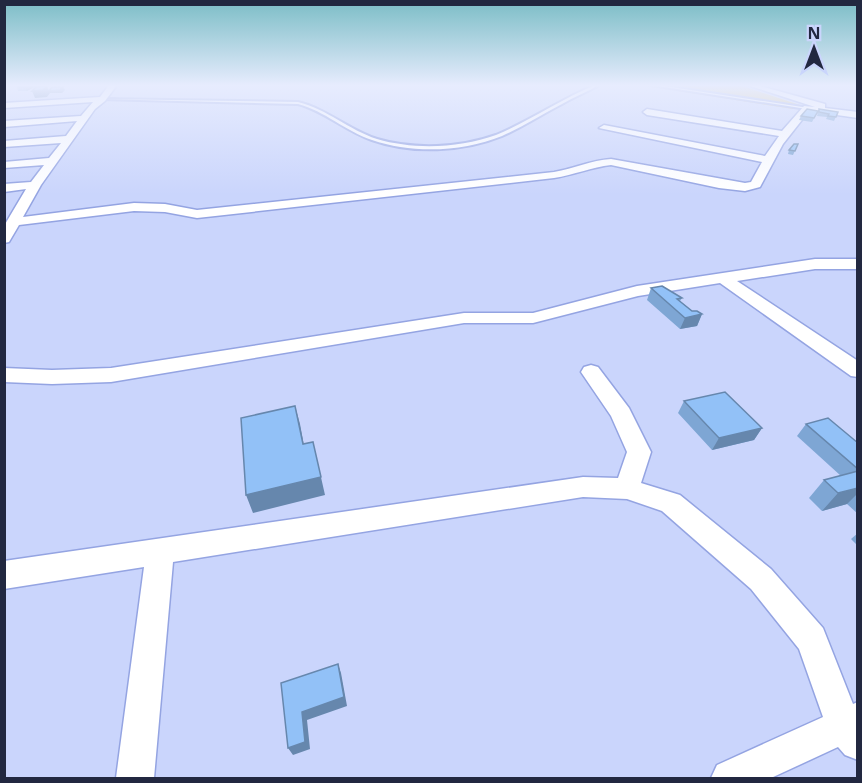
<svg xmlns="http://www.w3.org/2000/svg" width="862" height="783" font-family="'Open Sans',sans-serif">
<style>
.green{fill:#dcc783}
.lines{fill:none;stroke-linecap:round;stroke-linejoin:round}
.service-casing{stroke:#94a4e2;stroke-width:4}
.minor-casing{stroke:#94a4e2;stroke-width:3}
.service{fill:#fff;fill-rule:evenodd}
.minor{fill:#fff;fill-rule:evenodd}
.wall{fill:#7ea6d4}
.shaded-wall{fill:#6687ad}
.building{fill:#92c1f7;stroke:#6687ad;stroke-width:1.5}
</style>
<rect width="100%" height="100%" fill="#cad5fc"/>
<!-- green -->
<path class="green" d="M640,85H739L809,108L793,109Z"/>
<g class="lines">
<!-- service casing -->
<g class="service-casing">
<path id="service" d="M595,85H599C587,92 574,97 562,104C542,114 523,127 502,136C463,152 412,154 372,140C345,131 325,111 298,104L100,99L298,102C327,109 349,130 377,139C414,150 460,148 496,135C530,121 561,99 595,85Z
M651,85H658L809,108L807,109Z"/>
</g>
<!-- minor casing -->
<g class="minor-casing">
<path id="minor" d="M109,85H117L105,101L95,109L41,185L23,217L134,203L165,204L197,210L554,172C574,169 591,160 611,159L745,183L751,182L762,162L599,128L604,125L765,156L779,136L647,115L643,112L647,109L782,131L804,106L815,107L747,85H757L825,104V108L858,112V118L809,111L783,144L760,187L745,191L719,188L611,165C592,167 574,175 554,178L197,218L165,212L134,211L19,225L9,242L4,243V226L26,189L4,192V184L31,182L44,165L4,168V162L49,158L61,143L4,147V141L66,136L77,121L4,127V121L81,116L93,102L4,108V103L100,97Z
M815,259H858V269H815L737,281L858,361V377L851,376L720,283L638,296L533,323H464L111,382L52,384L4,382V368L52,370L111,368L464,313H533L637,286Z
M591,365L598,367L629,408L651,452L641,483L680,495L771,569L823,628L853,704L858,702V760L845,755L838,747L771,778H711L717,765L823,717L799,649L751,589L662,511L627,499L583,497L173,562L154,778H116L144,567L4,589V561L583,477L618,478L627,452L611,416L581,372L584,367Z"/>
</g>
<!-- service -->
<use href="#service" class="service"/>
<!-- minor -->
<use href="#minor" class="minor"/>
</g>
<!-- wall -->
<path class="wall" d="M23,85H38L27,91H18L17,87Z
M819,109L838,112L834,121L826,119L827,117L817,116Z
M818,111L812,122L799,120L801,116Z
M798,144L793,155L788,154L789,150Z
M651,288L682,298L680,301L692,311L702,314L697,326L680,329L647,300Z
M684,401L762,428L754,440L712,450L678,413Z
M806,424L858,443V514L847,504L822,511L809,498L824,480L841,476L797,436Z
M858,533V546L851,539Z"/>
<!-- shaded-wall -->
<path class="shaded-wall" d="M31,85H38L27,91L25,87Z
M47,86L49,91L63,87L65,90L62,93H50L47,97L35,98L32,91Z
M702,314L697,326L680,329L685,318Z
M295,406L300,424L307,462L303,444Z
M762,428L754,440L712,450L719,438Z
M313,442L325,495L253,513L246,495Z
M858,488V493L847,504L822,511L838,493Z
M338,664L341,673L347,706L307,720L310,749L293,755L288,748L302,712Z"/>
<!-- building -->
<path class="building" d="M23,85H31L25,87H17Z
M47,86L43,90L32,91L36,87Z
M52,87H63L60,90L49,91Z
M807,109L818,111L814,118L801,116Z
M819,109L838,112L836,117L828,116L829,114L819,112Z
M794,144H798L795,151L789,150Z
M662,286L682,298L677,299L692,311H697L702,314L685,318L651,288Z
M725,392L762,428L719,438L684,401Z
M295,406L303,444L313,442L321,477L246,495L241,418Z
M828,418L858,443V469L806,424Z
M858,471V488L838,493L824,480Z
M338,664L344,697L302,712L305,742L288,748L281,683Z"/>
<!-- sky -->
<linearGradient id="sky" x2="0" y2="1"><stop stop-color="#7bbdc6"/><stop offset="0.44" stop-color="#e7ecfe"/><stop offset="1" stop-color="#e7ecfe" stop-opacity="0"/></linearGradient>
<rect width="862" height="194" fill="url(#sky)"/>
<!-- border -->
<rect width="862" height="783" fill="none" stroke="#222840" stroke-width="12"/>
<!-- north arrow -->
<g transform="translate(814 48)" stroke="#cad5fc" stroke-width="4.5" paint-order="stroke">
<path d="M0-4.5L10 22L0 15L-10 22Z" fill="#222840"/>
<text y="-9" font-size="16" font-weight="bold" text-anchor="middle" fill="#222840">N</text>
</g>
</svg>
